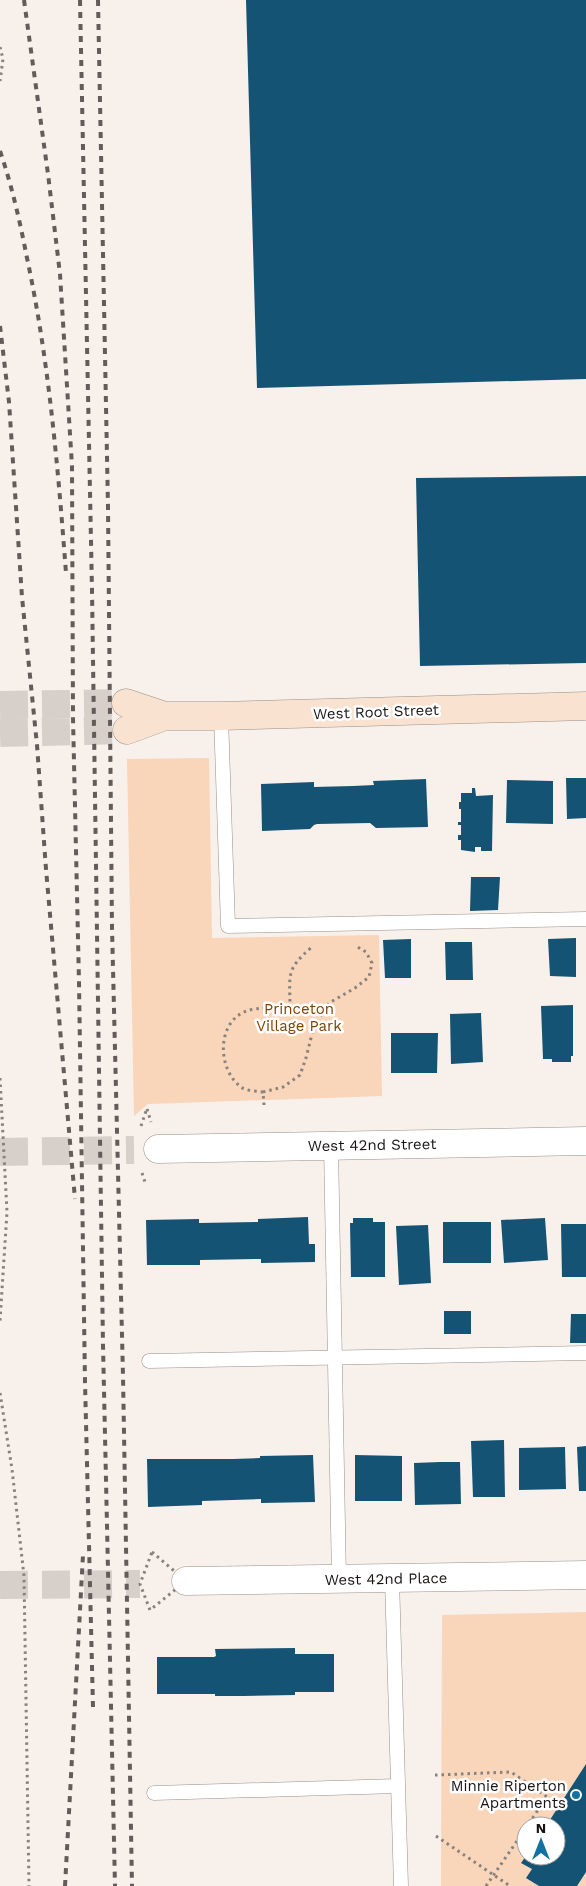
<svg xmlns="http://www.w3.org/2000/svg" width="586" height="1886" font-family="'Work Sans',sans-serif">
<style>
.green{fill:#f9d5ba;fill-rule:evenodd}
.building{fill:#155374}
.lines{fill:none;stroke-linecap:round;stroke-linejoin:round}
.street-tunnel{stroke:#d6cfca;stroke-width:28;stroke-dasharray:28 14;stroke-linecap:butt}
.secondary-tunnel{stroke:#d6cfca;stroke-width:28;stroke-dasharray:28 14;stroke-linecap:butt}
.lane-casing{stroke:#97908a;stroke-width:15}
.street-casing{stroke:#97908a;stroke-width:29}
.secondary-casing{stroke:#97908a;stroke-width:29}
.path{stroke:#87827e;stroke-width:3;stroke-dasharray:2.5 4;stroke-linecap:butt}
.lane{stroke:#fff;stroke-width:14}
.street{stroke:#fff;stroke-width:28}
.secondary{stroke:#f9e2d0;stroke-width:28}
.rail{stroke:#625d5b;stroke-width:4;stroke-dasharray:6 6;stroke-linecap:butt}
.poi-dot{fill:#1272a0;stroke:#fff;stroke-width:2}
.labels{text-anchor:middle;stroke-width:5;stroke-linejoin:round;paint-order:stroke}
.street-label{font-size:15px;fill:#161312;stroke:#fff}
.park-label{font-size:15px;fill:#7c4200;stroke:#fff}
.poi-label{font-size:15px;fill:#161312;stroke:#fff;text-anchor:end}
</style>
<rect width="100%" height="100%" fill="#f8f0ea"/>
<!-- green -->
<path class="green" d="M209,758L212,938L379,935L382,1096L148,1104L134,1116L127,759Z
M586,1612V1886H441L442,1615ZM526,1826H556V1856H526Z"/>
<!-- building -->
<path class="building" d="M246,0H586V379L257,388Z
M586,476V663L420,666L416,478Z
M566,778H586V818L567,819Z
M426,779L428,827L376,828L370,823L317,824L314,825L310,829L262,831L261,784L314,782V787L353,786L374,785L373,781Z
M507,780L553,781V824L506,823Z
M472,788H475L476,796L493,795L492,851H481V847H475V852L461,850V840H458V835H461V825H458V822H461V809H459V802H461V793H472Z
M471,877H500L498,910L470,911Z
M576,938V977L550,976L548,939Z
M411,939V978H385L383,940Z
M445,942H472L473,980H446Z
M573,1005V1056H571V1062H552V1059H543L541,1006Z
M481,1013L483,1062L451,1064L450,1014Z
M391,1033H438L437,1073H391Z
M308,1217L309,1244H315V1262L261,1263V1259L200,1260V1265H147L146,1220L199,1219V1223L258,1222V1219Z
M353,1218H373V1222H385V1277H351L350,1223H353Z
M545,1218L548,1260L504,1263L501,1220Z
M443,1222H491V1263H443Z
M561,1224H586V1277H562Z
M428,1225L431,1283L399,1285L396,1226Z
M444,1311H471V1334H444Z
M571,1314H586V1343H570Z
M504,1440L505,1497H473L471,1441Z
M586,1446V1491H579L577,1447Z
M565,1447L566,1489L519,1490V1448Z
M313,1455L315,1502L261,1503V1499L202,1501V1505L148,1507L147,1459H233L260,1458V1456Z
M355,1455L402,1456V1501H355Z
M440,1462H460L461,1504L415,1505L414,1463Z
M295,1648V1654H334V1692H295V1695L243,1696H215V1694H157V1657H214L216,1656L215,1649Z
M586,1764V1872L577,1886H539L526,1878L532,1869L521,1863L526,1856H556V1826H546Z"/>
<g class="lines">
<!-- street-tunnel -->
<path class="street-tunnel" d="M0,1152L134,1150
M0,1585L140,1584"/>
<!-- secondary-tunnel -->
<path class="secondary-tunnel" d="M0,705L126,703
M0,733L127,730"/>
<!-- lane casing -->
<g class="lane-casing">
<path id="lane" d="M221,716L228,926L586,919
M331,1146L339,1580
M149,1361L586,1353
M392,1579L401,1886
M154,1793L398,1786"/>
</g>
<!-- street casing -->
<g class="street-casing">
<path id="street" d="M158,1149L586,1141
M186,1581L586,1575"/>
</g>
<!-- secondary casing -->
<g class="secondary-casing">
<path id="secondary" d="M126,703L165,716H221L586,706
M127,730L165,716"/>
</g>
<!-- path -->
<path class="path" d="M0,47L3,59L0,81
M0,1078L7,1212L0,1321
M263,1092C256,1091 246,1091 241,1087C218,1070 216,1025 244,1012C257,1006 276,1009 290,1007C290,975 285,970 312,947
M264,1105L263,1092L283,1087L300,1075L306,1058L314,1026L329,1003L355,988L369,977L372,963L366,952L356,946
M147,1109L151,1122
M141,1126L147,1108
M142,1173L146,1185
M0,1393L12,1469L24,1576L29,1886
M152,1552L186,1581L150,1610L140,1584Z
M435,1775L511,1772L547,1797L527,1826
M436,1836L510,1886
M486,1886L526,1828"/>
<!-- lane -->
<use href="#lane" class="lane"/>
<!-- street -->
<use href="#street" class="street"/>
<!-- secondary -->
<use href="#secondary" class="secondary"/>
<!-- rail -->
<path class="rail" d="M24,0L48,174L60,274L72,466L73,718L79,982L85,1382L93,1707
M80,0L92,590L103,1345L115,1886
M98,0L108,507L112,927L123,1376L132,1886
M0,151C12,186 20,222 27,258C49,361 58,468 66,573
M0,326L9,402L22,597L37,745L46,869L75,1199
M65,1886L83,1555"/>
</g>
<!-- markers -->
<circle class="poi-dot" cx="576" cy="1795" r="5"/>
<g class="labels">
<!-- street labels -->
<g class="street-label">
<text transform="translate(376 712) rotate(-2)" y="5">West Root Street</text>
<text transform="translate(372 1145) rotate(-1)" y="5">West 42nd Street</text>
<text transform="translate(386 1579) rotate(-1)" y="5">West 42nd Place</text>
</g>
<!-- park labels -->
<g class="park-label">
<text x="299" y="1014">Princeton<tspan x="299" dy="17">Village Park</tspan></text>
</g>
<!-- poi labels -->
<g class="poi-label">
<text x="566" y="1791">Minnie Riperton<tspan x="566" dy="17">Apartments</tspan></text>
</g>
</g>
<!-- north arrow -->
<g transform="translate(541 1841)"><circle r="24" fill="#ffffff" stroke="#a2a1a0"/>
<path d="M0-4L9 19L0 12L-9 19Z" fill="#1272a0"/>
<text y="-8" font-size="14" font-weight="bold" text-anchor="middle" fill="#161312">N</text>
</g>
</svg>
